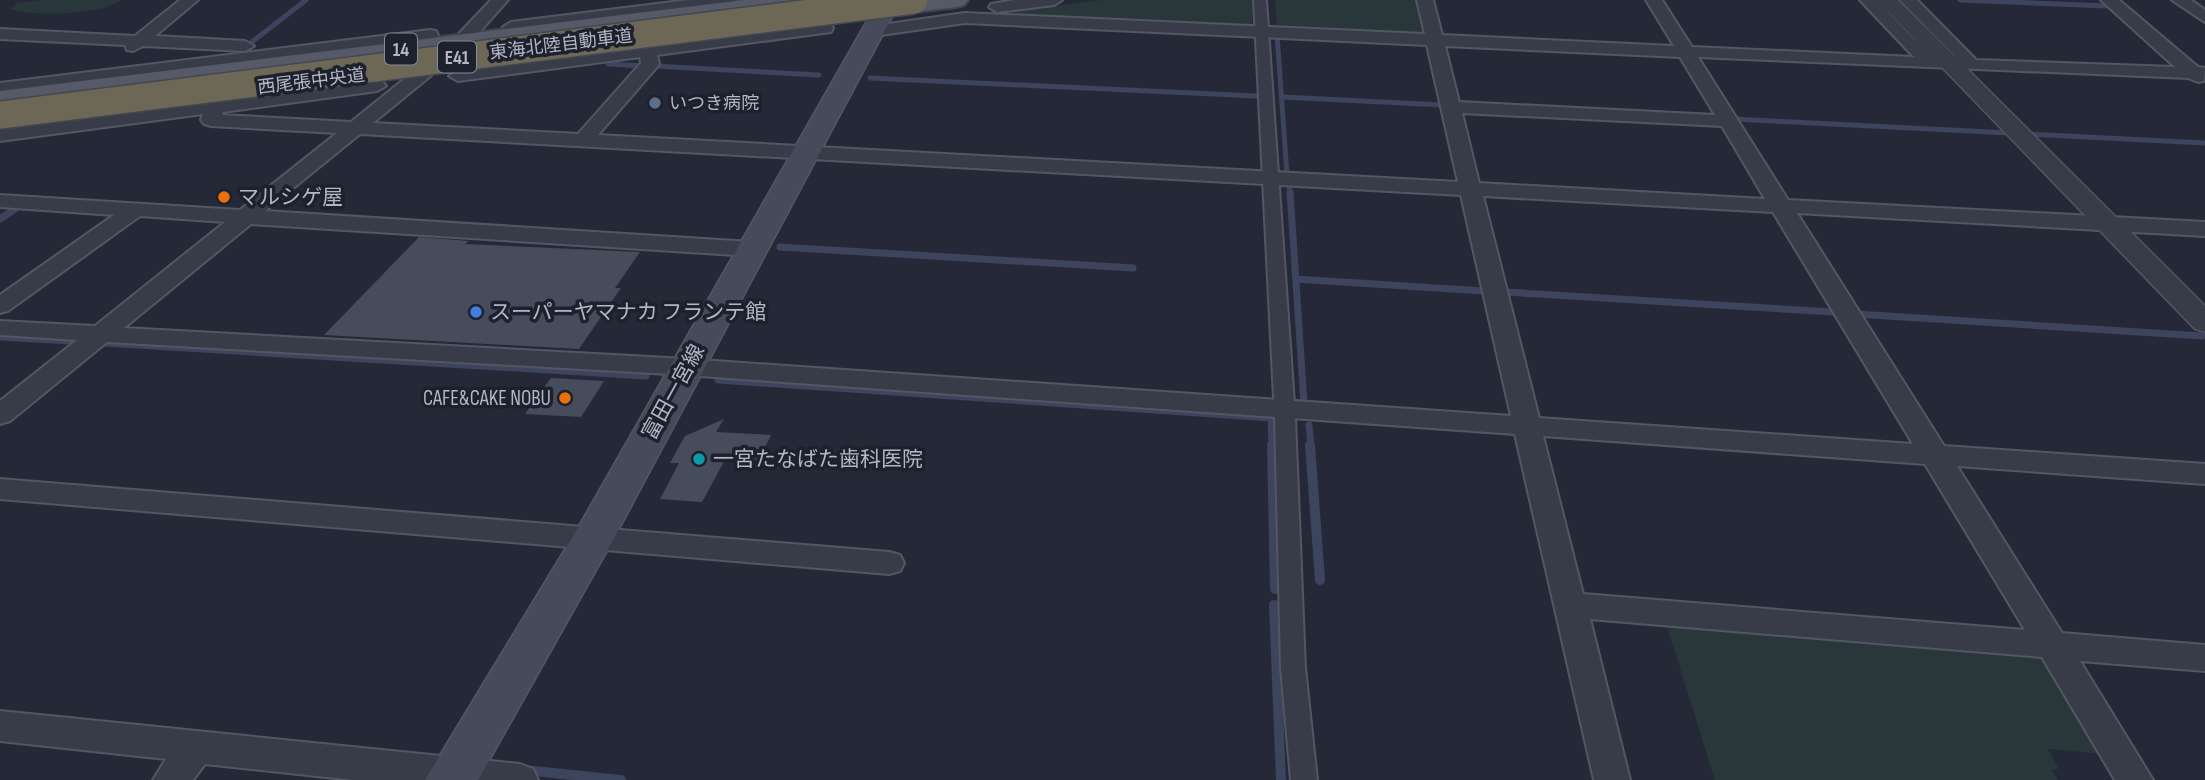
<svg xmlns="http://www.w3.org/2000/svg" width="2205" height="780" font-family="'Sofia Sans Condensed','Noto Sans JP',sans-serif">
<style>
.green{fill:#29373b}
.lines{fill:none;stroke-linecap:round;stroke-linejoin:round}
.stream-far2{stroke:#3c445e;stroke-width:5}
.stream-far1{stroke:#3c445e;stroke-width:7}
.stream{stroke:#3c445e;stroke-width:10}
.building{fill:#464c5c}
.pedestrian-casing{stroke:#535663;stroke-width:4}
.minor-casing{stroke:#535663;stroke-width:4}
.tertiary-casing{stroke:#535663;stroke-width:3}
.secondary-casing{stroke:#535663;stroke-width:3}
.primary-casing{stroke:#414551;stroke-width:4}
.pedestrian{fill:#383c48;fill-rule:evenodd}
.minor{fill:#383c48;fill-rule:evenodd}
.tertiary{fill:#383c48;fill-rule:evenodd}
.secondary{fill:#464a5a;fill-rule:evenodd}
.primary{fill:#565a68;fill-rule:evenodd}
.motorway-bridge-casing{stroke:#434653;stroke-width:30;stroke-linecap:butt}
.motorway-bridge{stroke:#6d6856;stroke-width:27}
.service-dot{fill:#5c6f8a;stroke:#1d212d;stroke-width:2.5}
.food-dot{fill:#e8710a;stroke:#1d212d;stroke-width:2.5}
.shop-dot{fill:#3f7fe0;stroke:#1d212d;stroke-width:2.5}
.culture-dot{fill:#0f9aa8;stroke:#1d212d;stroke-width:2.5}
.labels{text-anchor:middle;stroke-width:7;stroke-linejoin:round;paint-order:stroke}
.far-street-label{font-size:18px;fill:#b3b6c4;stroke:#1d212d}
.far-poi-label{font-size:18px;fill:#b3b6c4;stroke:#1d212d;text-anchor:start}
.shield{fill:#1d212d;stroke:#868997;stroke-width:2}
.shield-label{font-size:19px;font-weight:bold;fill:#b3b6c4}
.poi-label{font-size:21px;fill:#b3b6c4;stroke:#1d212d;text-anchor:start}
.street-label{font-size:21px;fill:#b3b6c4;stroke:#1d212d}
</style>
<rect width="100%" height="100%" fill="#252937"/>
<!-- green -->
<path class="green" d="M42,0H121C100,15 34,17 10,9L17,3Z
M1103,0H1252V29L985,17L986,14Z
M1275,0H1419L1425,36L1277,30Z
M1665,620L2043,650L2105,754L2048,749L2059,769H2051L2058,780H1715Z"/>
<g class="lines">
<!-- stream-far2 -->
<path class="stream-far2" d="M1960,0L2106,6
M1277,34L1287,175
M252,42L306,0
M608,64L644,66
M654,66L819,75
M870,78L1256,96
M1282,97L1443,105
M1733,119L2009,133
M2028,134L2205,143
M1289,184L1290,193"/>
<!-- stream-far1 -->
<path class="stream-far1" d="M1290,192L1304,403
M0,219L15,209
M780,247L1133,268
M1296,279L1484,291
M1505,292L1833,312
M1856,314L2202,336
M0,337L71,341
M104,343L646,376
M718,380L1271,418L1272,447
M1309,425L1311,447"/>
<!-- stream -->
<path class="stream" d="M1272,445L1275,589
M1310,445L1320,580
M1274,605L1281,780
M524,770L621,780"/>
</g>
<!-- building -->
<path class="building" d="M419,237L469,241L465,244L640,252L615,288H621L579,349L324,335Z
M551,378L604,381L581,417L525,414Z
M724,419L716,432L771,435L759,460L726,458L702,502L660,499L679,463H670L685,436Z"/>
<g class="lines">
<!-- pedestrian casing -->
<g class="pedestrian-casing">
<path id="pedestrian" d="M1254,0H1266L1295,418L1305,668L1317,780H1291L1281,668L1275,418Z"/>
</g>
<!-- minor casing -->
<g class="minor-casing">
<path id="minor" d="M180,0H198L155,36L245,41L254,46L245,51L143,46L133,51L127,50L125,45L0,39V29L135,36Z
M491,0H508L467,46L373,123L578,134L641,63L640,57L458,81L449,76L458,71L825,23L831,24L833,28L831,32L657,55L659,64L656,68L598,135L1458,182L1427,45L965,23L874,36L866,31L874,26L965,13L1425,34L1417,0H1433L1442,35L1674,46L1646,0H1662L1692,47L1914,57L1860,0H1877C1895,18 1929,64 1956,57L1900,0H1917L1976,60L2175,67L2101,0H2119L2198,67L2205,68L2204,81L2198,82L2188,78L1698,57L1788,200L2205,222V236L1797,213L1944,446L2205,464V484L1957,466L2062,633L2205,645V671L2080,661L2153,780H2115L2042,657L1590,619L1630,780H1594L1515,434L686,375L107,342L10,421L0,424V401L77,340L0,335V321L95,326L225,222L140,216L8,311L0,313V295L114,215L0,207V195L240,210L337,133L211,126L204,124L201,120L203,114L0,141V129L377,81L383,82L386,86L377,91L223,112L222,115L351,122L455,38ZM1445,46L1680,57L1715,115L1459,102ZM1462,113L1722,126L1765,199L1479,183ZM360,134L1461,195L1511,416L686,359L124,328L251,224L751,256L759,254L762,249L759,244L751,242L265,211ZM1483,196L1773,212L1913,444L1539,418ZM1543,436L1925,464L2025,630L1583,594Z
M689,0H736L728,5L511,32L503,27L511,22Z
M1015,0H1062L1054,5L997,12L989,7L991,4Z
M2172,0H2191L2205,10V22Z
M430,30L436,31L438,35L436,39L0,93V83Z
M0,479L889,552L900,555L904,563L900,571L889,574L0,499Z
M0,711L520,764L533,769L538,780H354L205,764L193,780H153L166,759L0,741Z"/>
</g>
<!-- tertiary casing -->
<g class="tertiary-casing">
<path id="tertiary" d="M1877,0H1898L2205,306V332L2195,329Z"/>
</g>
<!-- secondary casing -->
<g class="secondary-casing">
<path id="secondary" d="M879,0H901L614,538L478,780H425L578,528Z"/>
</g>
<!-- primary casing -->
<g class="primary-casing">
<path id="primary" d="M744,0H814L810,5L802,7L0,107V91Z
M898,0H968L964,5L956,7L874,17L866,15L862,10L866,5Z"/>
</g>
<!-- pedestrian -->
<use href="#pedestrian" class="pedestrian"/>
<!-- minor -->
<use href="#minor" class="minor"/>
<!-- tertiary -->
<use href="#tertiary" class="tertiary"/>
<!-- secondary -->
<use href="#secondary" class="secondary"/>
<!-- primary -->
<use href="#primary" class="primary"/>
<!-- motorway-bridge casing -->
<g class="motorway-bridge-casing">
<path id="motorway-bridge" d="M0,115L914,0"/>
</g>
<!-- motorway-bridge -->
<use href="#motorway-bridge" class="motorway-bridge"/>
</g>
<!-- markers -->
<circle class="service-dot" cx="655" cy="103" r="7"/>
<g class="food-dot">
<circle cx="224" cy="197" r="7"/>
<circle cx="565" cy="398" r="7"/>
</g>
<circle class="shop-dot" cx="476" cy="312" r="7"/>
<circle class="culture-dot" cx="699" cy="459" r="7"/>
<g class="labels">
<!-- far-street labels -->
<g class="far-street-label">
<text transform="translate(561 44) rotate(-7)" y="6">東海北陸自動車道</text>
<text transform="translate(311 81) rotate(-7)" y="6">西尾張中央道</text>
</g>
<!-- far-poi labels -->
<g class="far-poi-label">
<text x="669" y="109">いつき病院</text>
</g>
<!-- shield labels -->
<g class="shield">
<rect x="385" y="33.5" width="32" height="31" rx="5"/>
<rect x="438" y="41.5" width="38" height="31" rx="5"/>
</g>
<g class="shield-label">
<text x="401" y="56">14</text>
<text x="457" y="64">E41</text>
</g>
<!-- poi labels -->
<g class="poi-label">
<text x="238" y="204">マルシゲ屋</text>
<text x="490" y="319">スーパーヤマナカ フランテ館</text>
<text x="551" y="405" text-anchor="end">CAFE&amp;CAKE NOBU</text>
<text x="713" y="466">一宮たなばた歯科医院</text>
</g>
<!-- street labels -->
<g class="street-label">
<text transform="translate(673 392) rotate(-61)" y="7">富田一宮線</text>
</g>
</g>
</svg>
